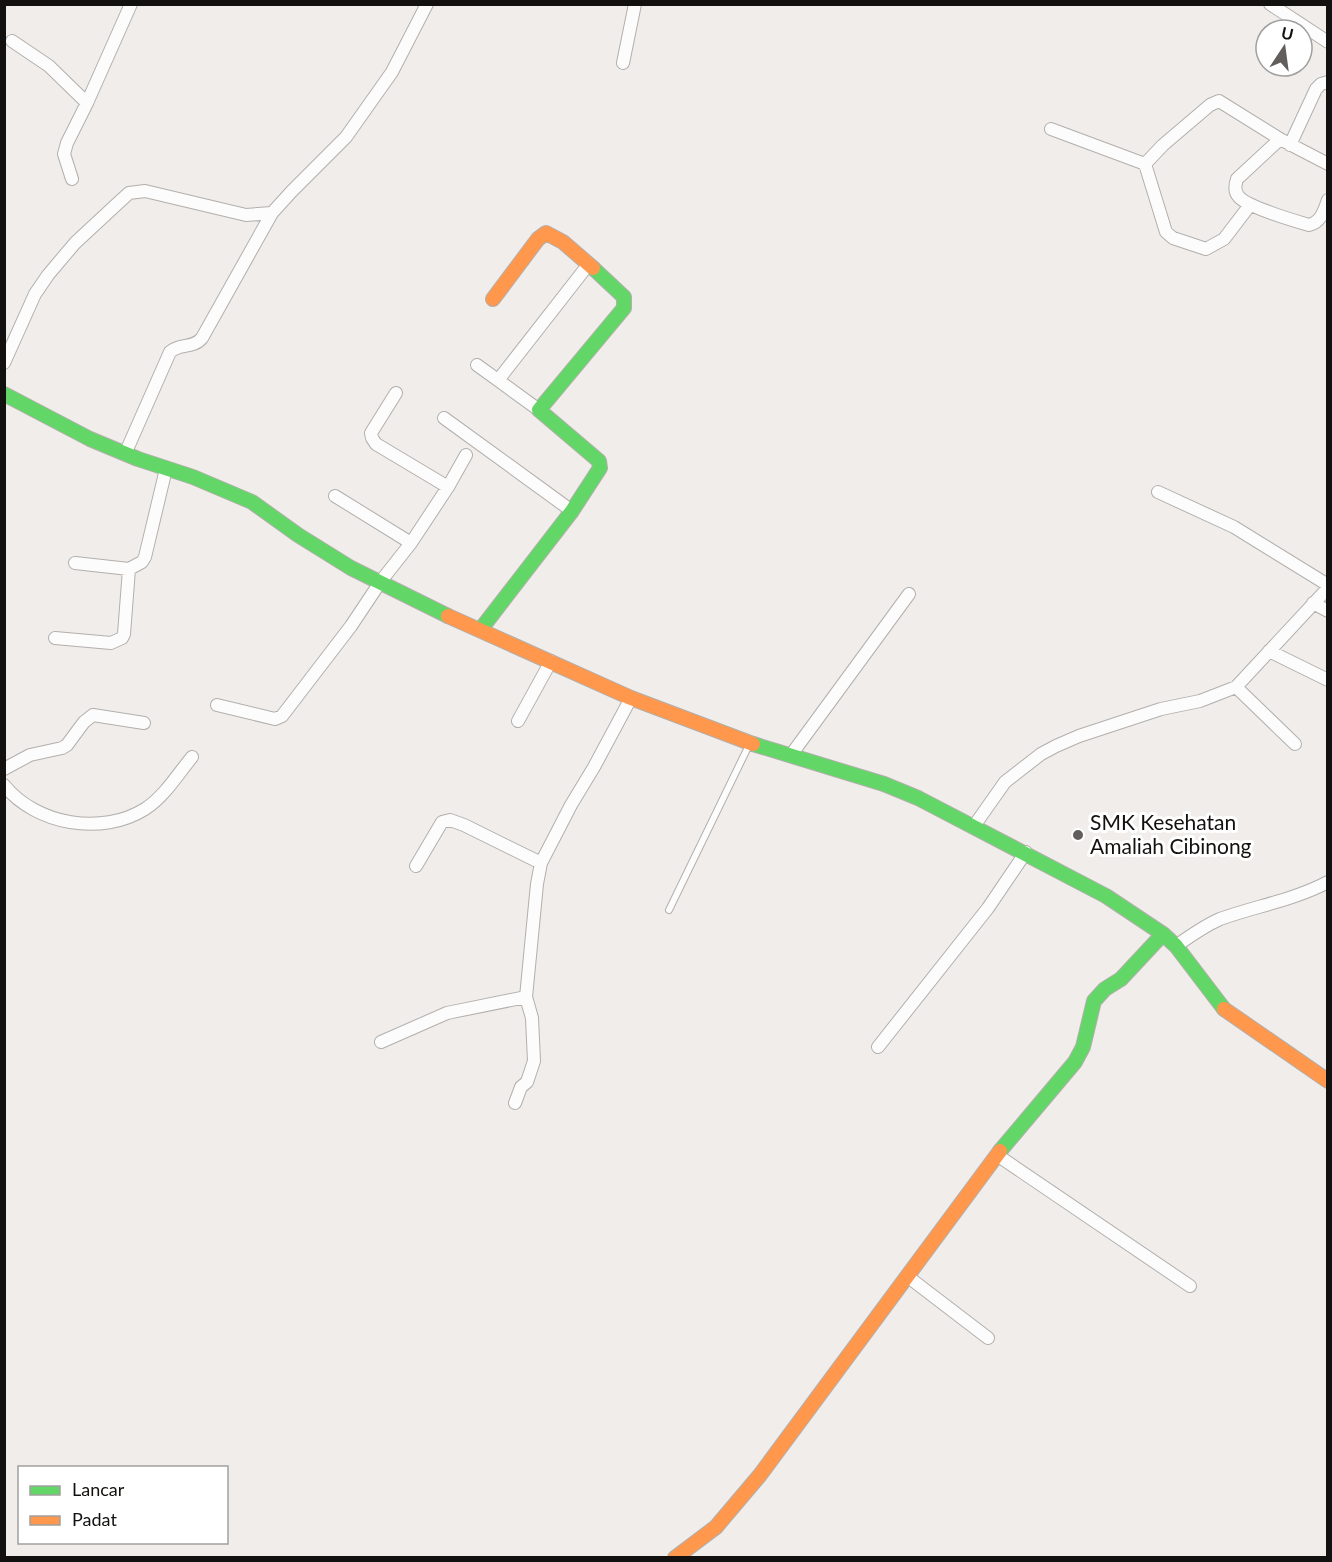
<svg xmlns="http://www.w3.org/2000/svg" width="1332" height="1562" font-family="Lato,sans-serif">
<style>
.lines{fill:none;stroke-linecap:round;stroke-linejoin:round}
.lane-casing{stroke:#b2afac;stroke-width:8}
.street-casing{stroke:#b2afac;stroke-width:14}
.fast-casing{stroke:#b2afac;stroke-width:16}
.slow-casing{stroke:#b2afac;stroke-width:16}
.lane{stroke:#fdfcfc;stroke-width:6}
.street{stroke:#fdfcfc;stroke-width:12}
.fast{stroke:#63d668;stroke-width:14}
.slow{stroke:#ff974d;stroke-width:14}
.poi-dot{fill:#615e5c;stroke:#fff;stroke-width:2}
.labels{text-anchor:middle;stroke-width:6;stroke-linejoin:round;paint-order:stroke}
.poi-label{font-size:21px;fill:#13110f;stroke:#fff;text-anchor:start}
</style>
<rect width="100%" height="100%" fill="#f1edea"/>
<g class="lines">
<!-- lane casing -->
<g class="lane-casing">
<path id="lane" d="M669,910L750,743"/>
</g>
<!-- street casing -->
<g class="street-casing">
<path id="street" d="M1270,4L1328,42
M12,41L49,66L87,103
M623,63L635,4
M1051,129L1145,164
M1280,139L1237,179C1235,185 1234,192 1239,197C1248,207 1295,221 1309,225C1321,222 1324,211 1328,200
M1290,145L1316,89L1321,84L1328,82
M1145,164L1163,145L1210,105L1219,101L1280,139L1328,164
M1145,164L1166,232L1173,238L1206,249L1224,239L1250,205
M72,179L64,154L67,143L87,103L131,4
M4,363L35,294L48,275L75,243L117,204L129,193L145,191L246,215L272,213
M477,365L539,410
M499,379L588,265
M396,393L371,433L372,438L376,444L448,487
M444,418L572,511
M125,454L170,352C180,343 193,349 202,338L272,213L292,191L346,137L392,72L427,4
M1158,492L1234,527L1328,585
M335,496L411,543
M75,563L129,569
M1313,603L1328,611
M55,638L111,643L122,638L124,634L129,569L142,562L145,557L166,469
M1269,651L1328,680
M1236,687L1295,744
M217,705L275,719L282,716L351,626L381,581L411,543L448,487L466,455
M518,721L551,661
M791,755L909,594
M4,769L30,755L62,748L67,745L84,722L93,715L144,723
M4,785C36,825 102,836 145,809C164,797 178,774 192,757
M974,826L1005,782L1041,754L1056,746L1079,736L1161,709L1200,701L1236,687L1328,588
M416,866L442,822L450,820L464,825L541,863
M1176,946C1190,936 1204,926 1220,919C1256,906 1294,900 1328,882
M381,1042L447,1013L526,997
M878,1047L988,908L1026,852
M515,1103L521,1087L527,1082L534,1061L532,1018L526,997L537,884L541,863L571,805L594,767L631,698
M997,1155L1190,1286
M907,1276L988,1338"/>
</g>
<!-- fast casing -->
<g class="fast-casing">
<path id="fast" d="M4,394L90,439L138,459L193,477L252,502L298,535L351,568L448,616
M481,629L572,511L600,468L599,461L539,410L624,308V297L593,268
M753,744L884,784L918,798L1106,896L1163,934L1176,946L1224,1009
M1000,1151L1075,1062L1083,1047L1094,1001L1105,989L1121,979L1163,934"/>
</g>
<!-- slow casing -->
<g class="slow-casing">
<path id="slow" d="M493,299L538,239L546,233L563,242L593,268
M448,616L631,698L753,744
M1224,1009L1328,1081
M675,1558L716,1527L760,1475L1000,1151"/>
</g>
<!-- lane -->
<use href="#lane" class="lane"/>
<!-- street -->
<use href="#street" class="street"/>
<!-- fast -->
<use href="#fast" class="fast"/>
<!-- slow -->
<use href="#slow" class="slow"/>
</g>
<!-- markers -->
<circle class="poi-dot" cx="1078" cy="835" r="6"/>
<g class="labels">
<!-- poi labels -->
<g class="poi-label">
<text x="1090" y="830">SMK Kesehatan<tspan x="1090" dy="24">Amaliah Cibinong</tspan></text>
</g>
</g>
<!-- border -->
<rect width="1332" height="1562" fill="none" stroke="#13110f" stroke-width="12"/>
<!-- legend -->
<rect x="18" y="1466" width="210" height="78" fill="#ffffff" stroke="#a1a09f" stroke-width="1.5"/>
<rect x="30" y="1486" width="30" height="9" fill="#63d668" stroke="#a1a09f" stroke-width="1.5"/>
<text x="72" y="1496" font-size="18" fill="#13110f">Lancar</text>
<rect x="30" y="1516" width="30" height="9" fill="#ff974d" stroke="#a1a09f" stroke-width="1.5"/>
<text x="72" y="1526" font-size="18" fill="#13110f">Padat</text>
<!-- north arrow -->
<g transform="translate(1284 48) rotate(13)"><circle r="28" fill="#ffffff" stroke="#a1a09f" stroke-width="1.5"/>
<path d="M0-4.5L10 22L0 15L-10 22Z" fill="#615e5c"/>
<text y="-9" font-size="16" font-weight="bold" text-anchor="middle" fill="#13110f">U</text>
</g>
</svg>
